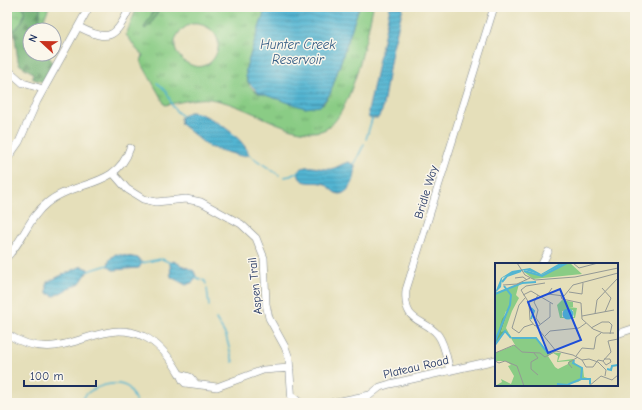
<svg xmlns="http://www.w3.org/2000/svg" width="642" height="410" font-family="'Comic Neue',sans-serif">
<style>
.grass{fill:url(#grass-tufts);stroke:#527e72;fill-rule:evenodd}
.forest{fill:url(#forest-firs);stroke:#457068}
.water{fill:url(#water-rules);stroke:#377298}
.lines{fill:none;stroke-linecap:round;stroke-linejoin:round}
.stream{stroke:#53b5d2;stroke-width:1.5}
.minor-casing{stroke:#80878c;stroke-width:8}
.minor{stroke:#fff;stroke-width:7}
.labels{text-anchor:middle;stroke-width:3;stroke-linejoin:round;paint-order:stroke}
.street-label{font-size:12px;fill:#1b2f5e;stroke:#fbf7ec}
.water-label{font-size:13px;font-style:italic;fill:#2c5781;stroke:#fbf7ec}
.inset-river{fill:none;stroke:#53b5d2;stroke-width:2}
.inset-road{fill:none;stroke:#949995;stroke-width:1}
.view{fill:#1d4ed8;fill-opacity:0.15;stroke:#1d4ed8;stroke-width:2}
.inset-edge{fill:none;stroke:#1b2f5e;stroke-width:2}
</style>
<defs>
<pattern id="grass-tufts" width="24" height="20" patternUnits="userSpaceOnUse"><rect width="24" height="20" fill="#8acc85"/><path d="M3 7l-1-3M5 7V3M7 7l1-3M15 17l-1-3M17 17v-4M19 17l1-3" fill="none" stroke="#70a670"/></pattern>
<pattern id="forest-firs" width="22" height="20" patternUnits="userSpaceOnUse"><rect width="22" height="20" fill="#6fb072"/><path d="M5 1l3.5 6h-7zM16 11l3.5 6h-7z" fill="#5a9061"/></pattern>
<pattern id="water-rules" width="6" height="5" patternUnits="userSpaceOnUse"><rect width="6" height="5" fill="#53b5d2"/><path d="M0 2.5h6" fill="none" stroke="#4494ae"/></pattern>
</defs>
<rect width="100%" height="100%" fill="#fbf7ec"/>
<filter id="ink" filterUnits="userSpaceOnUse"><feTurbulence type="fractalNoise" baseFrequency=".025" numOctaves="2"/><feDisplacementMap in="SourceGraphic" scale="8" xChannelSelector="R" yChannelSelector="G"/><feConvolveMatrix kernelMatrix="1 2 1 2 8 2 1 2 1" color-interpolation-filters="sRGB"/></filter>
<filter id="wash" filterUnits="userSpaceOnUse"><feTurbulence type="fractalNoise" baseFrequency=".012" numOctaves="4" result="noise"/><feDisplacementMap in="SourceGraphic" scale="16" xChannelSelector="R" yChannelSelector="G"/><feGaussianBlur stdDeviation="0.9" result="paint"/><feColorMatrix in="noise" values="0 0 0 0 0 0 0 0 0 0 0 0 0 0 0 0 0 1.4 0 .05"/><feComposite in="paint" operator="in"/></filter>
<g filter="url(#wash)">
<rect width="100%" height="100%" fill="#e5dfba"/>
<!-- grass -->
<path class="grass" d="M7,7H23L25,12L21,23L14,31Z
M40,7H49L39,30Z
M137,7H156L144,28L151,24L161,7H266L246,68C245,77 247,85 255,91C265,98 309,102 323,104L330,94L359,7H373C367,35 351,116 326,129C314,135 296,131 284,126C261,118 234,102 210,99C198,97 178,103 165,105L141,62L143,55C135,50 133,42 126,35ZM191,24C207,22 223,35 217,52C203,90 148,44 191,24Z"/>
<!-- forest -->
<path class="forest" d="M23,7H40L39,30H30V54H48L54,66L43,82L33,79V73L20,65L18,61L14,31C20,25 27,17 23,7Z
M156,7H161L151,24L145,29L144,28Z"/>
<!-- water -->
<path class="water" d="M266,7H359L330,94L320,106L305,108L259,93L249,83L246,77V68Z
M390,7H403L392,51L382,111L378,118H369L368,112Z
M189,112C206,111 245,138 249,155L241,156L209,147L181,124L180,118Z
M349,162L355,166C356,177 352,190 341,194C333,194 331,188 325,184C317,180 304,186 299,177V170C309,162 320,171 331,169C337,168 343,163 349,162Z
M116,254L138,258L142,263L139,268L113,270L109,267C107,261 111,257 116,254Z
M173,261L194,271L196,276L193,282L186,285L171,277L170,263Z
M82,266L88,269V271L80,283L54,296L47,293V282Z"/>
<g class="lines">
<!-- stream -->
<path class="stream" d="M157,83C174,93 165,104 182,116
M366,139L372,119
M249,155L279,175
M354,165L364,144
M284,177L290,176L298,172
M162,259L171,263
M142,263L160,259
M88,271L108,265
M195,277L205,281L206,284
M207,288L209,306
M216,319L226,336L233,362
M82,400C90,386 116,379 129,388L137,403"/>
</g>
</g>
<g filter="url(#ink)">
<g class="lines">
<!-- minor casing -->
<g class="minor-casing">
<path id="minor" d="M79,27C110,43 116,37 130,7
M7,69L23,83L43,89
M7,159L19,142L37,101L89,7
M113,173L127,189L143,199L156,202L186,199L201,202L241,224L256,238L264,258L266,304L269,318L285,347L289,358L292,403
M7,257C23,241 29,217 47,203C74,180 117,189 130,148
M542,264L548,252
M7,334C63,370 95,315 143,336C158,343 171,359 179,373C182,377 181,380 185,383L217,387L263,370L290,368
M617,334L635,328
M450,371C447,360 445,344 438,335C424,317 403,325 406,290L494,7
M180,374L190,377L196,384
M293,397L300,403
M331,403L370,395L380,387L390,384L496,360"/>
</g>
<!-- minor -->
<use href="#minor" class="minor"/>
</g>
</g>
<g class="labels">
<!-- street labels -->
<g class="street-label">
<text transform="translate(426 192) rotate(-73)" y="4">Bridle Way</text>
<text transform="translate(255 286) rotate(-96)" y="4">Aspen Trail</text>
<text transform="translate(416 367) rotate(-13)" y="4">Plateau Road</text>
</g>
<!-- water labels -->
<g class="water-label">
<text x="298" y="49">Hunter Creek<tspan x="298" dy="15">Reservoir</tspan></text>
</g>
</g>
<!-- overview -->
<g transform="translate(495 263)">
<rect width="123" height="123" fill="#e5dfba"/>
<path d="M67,37L78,39V44H74L82,45L80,55H65L62,42ZM78,47L79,54H67V48ZM0,48H11L1,75L0,73ZM13,48H17L11,65L16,74H41L52,89L66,90L63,98L78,96L81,102L88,105L89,114L96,116L95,121L94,123H89L94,122L95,117L89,115L83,119L60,123H0L7,119L6,116L16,121L19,113L13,103L16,102L11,98H0V90L20,82L13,70L6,69ZM58,90L63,93L62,99L74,98L73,101L63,106L60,104L53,93Z" fill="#8acc85" fill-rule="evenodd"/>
<path d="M13,48L6,69L10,68L0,82V73L2,74L7,56Z" fill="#6fb072"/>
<path d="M71,0H75L87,11L38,16L28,8L46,12ZM24,21L21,32L24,35L17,48H0V30Z" fill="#8acc85"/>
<path d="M65,0H71L46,12L30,7L11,13L7,15L6,24L0,30L6,15L17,8L35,5L46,11ZM67.5 51a5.5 5.5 0 1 1 11 0a5.5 5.5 0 1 1-11 0Z" fill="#53b5d2"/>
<path class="inset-river" d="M29,8L47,13L72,0M7,19L12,13L26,8M0,31L27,20L41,19M36,45L39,48L36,56M17,75H41L52,89L56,90M0,78L15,42L16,32L9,23M0,82L10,68L16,75M79,97L78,100L87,105L86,115M112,106L116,107L117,103L123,102M86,116H95V121M62,121L72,122L86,116"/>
<path class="inset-road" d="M22,0L30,12L40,17L80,14L123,5M78,0L84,5L103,0M20,15L28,14L32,17M8,22L22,21L35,15M57,25L53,31L69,33L78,22L123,10M107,25L116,35L110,49M74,29L87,31L88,20M28,32L36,28L58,41M43,32L39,39L43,47L41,55L45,61M66,33L67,36L86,40L87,56L98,66L108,70H119M30,35L24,42L17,65L24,70L29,64L38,61M100,51L102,37L123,15M87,53L119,47M40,62L61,88L78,92L87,97L94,96L103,99L111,107L110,113M40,63L35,57L34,40L26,27L31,23L50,20M42,64L55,54V40M96,65L107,59H114L117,62L115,71M50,73L55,68L84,65L91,60M0,90L19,82L27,89L45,90L50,94L61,88M39,90L43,95L36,99V106L43,112M81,93L87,85L99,86L101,74L106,70M87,97L91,104H98L103,97L108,98L116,89L113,78L123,76M0,98L4,100L10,98L22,103L29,123M108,98L111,102L116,99L115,96H109M77,105L73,100L83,94M94,123L106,113L117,117L123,112"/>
<path class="view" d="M65,26L86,77L53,90L33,39Z"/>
<rect width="123" height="123" class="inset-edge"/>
</g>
<!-- margin -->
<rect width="642" height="410" fill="none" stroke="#fbf7ec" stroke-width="24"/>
<!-- north arrow -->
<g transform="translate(42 42) rotate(292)"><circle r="19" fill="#fbf7ec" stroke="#a1a7b3"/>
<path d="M0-3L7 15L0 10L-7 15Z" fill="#c8321e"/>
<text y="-6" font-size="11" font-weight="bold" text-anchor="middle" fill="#1b2f5e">N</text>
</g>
<!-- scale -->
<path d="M24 380v6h72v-6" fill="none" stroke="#1b2f5e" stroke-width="2"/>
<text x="30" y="380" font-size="12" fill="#1b2f5e" stroke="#fbf7ec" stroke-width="3" paint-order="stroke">100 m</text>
</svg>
